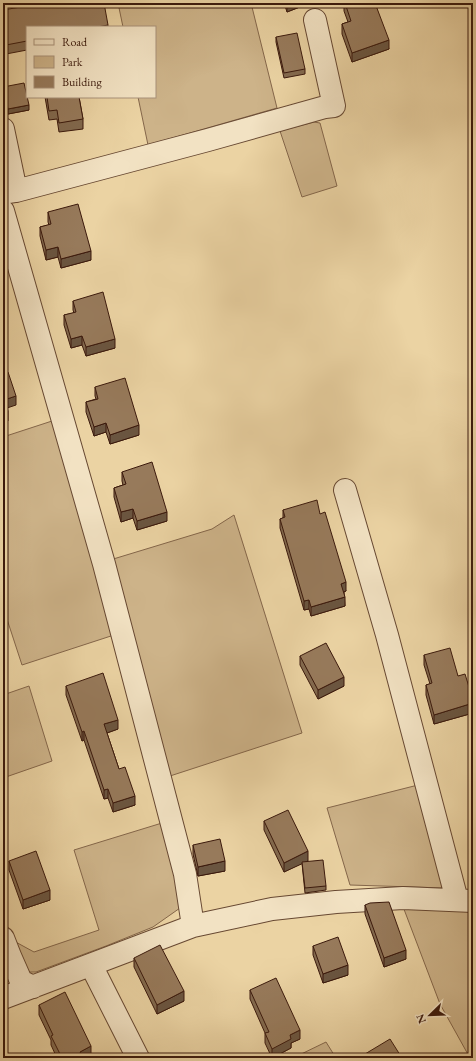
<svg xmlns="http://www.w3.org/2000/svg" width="476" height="1061" font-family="'EB Garamond',serif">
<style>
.green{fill:#cdb389;stroke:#84664a}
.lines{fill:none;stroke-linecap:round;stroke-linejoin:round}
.minor-casing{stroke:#674832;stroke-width:24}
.minor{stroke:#f2e2c3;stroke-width:22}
.wall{fill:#82694e;stroke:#3b190c}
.shaded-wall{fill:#6a5540;stroke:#3b190c}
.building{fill:#977a5b;stroke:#3b190c}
</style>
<rect width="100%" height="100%" fill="#ebd3a3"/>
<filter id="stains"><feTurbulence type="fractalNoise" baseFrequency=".005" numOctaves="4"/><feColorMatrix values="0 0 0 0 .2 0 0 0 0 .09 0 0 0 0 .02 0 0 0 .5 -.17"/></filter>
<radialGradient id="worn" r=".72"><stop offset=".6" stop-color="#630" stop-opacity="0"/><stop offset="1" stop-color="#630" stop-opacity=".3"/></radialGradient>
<!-- green -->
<path class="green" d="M118,3H229L230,7L245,3H251L277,108L148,145L138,97H155V27H123Z
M314,122L320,123L337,186L302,197L280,131Z
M52,421L114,635L22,665L3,607V437Z
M234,515L302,733L170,776L110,560L212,529Z
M29,686L52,761L3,778V695Z
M418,785L444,888L350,885L327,808Z
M162,823L179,884L180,908L153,927L106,946L36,972H29L23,968L12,940L34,952L99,930L74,850Z
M402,904L473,909V1058H470L440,1004Z
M326,1042L336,1058H293Z"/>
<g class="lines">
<!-- minor casing -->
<g class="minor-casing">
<path id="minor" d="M3,129L16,191
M3,193L16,191L208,140L325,107L334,106L315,20
M3,211L104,564L185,874L193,926
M345,490L387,635L457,900
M3,938L10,956L21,981L33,987
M91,965L138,1058
M3,998L193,926L272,909L336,902L403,898L473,901"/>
</g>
<!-- minor -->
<use href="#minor" class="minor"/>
</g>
<!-- wall -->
<path class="wall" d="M284,3H310L287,12Z
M344,3H375L389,49L352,62L342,34V24L348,22L344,11Z
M3,10L108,25V27H27V50L6,54L3,39Z
M276,37L305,69V74L284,78L276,42Z
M3,87L29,110L8,114L3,93Z
M45,97H79L83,119V129L59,132L57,119L49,120Z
M48,212L91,260L61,268L58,257L46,260L40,236V227L49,225L48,222Z
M73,301L115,348L86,356L82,345L71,348L64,325V315L74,313L73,310Z
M95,387L139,435L110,444L106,432L94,436L86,412V402L96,399L95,396Z
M122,472L167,521L137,530L133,518L121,522L114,497V488L123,485L122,481Z
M283,510L320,514L346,591L344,592L345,606L311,616L309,609L304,610L280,528V519L283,518Z
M424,655L458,676L473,700V713L434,724L426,695V685L430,684L424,665Z
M300,656L344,686L318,699L300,665Z
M66,686L118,729L107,733L119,769L135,805L113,812L108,798L104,799L84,740L82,741L66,695Z
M264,821L308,861L305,862L326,886V890L305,893L302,863L284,872L264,830Z
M193,845L225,871L198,876L193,854Z
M9,861L50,900L23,909L9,870Z
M365,905L406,959L384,967L365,914Z
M313,946L348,975L323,983L313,955Z
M134,958L184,1001L157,1014L134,967Z
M250,990L300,1039L291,1043V1048L272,1058L265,1043V1033L250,999Z
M39,1005L91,1055L85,1058H57L51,1045V1040L39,1015Z"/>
<!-- shaded-wall -->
<path class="shaded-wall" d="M287,3H310L287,12Z
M389,40V49L352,62V53Z
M29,105V110L8,114V109Z
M58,247V257L46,260V250Z
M91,251V260L61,268V259Z
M82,336V345L71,348V339Z
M115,339V348L86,356V347Z
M16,396V405L4,409V400Z
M8,411V421L3,422V413Z
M106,423V432L94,436V427Z
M139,425V435L110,444V435Z
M133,509V518L121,522V512Z
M167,512V521L137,530V521Z
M346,582V591L341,593V584Z
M345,597V606L311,616V607Z
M309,600V609L304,610V601Z
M344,677V686L318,699V690Z
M473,703V713L434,724V715Z
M118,720V729L104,734V724Z
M84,731V740L82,741V732Z
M108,789V798L104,799V790Z
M135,796V805L113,812V803Z
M308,851V861L284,872V863Z
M225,861V871L198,876V867Z
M50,890V900L23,909V900Z
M406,950V959L384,967V958Z
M348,965V975L323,983V974Z
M184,991V1001L157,1014V1005Z
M300,1030V1039L291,1043V1048L272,1058V1049L290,1035Z
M7,1042V1052L3,1053V1044Z
M91,1046V1055L85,1058H80V1052Z"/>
<!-- building -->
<path class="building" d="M44,3H104L108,25L97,27H27V41L6,45L3,29V10Z
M345,3H375L389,40L352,53L342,24L351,21Z
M297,33L305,69L284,73L276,37Z
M24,83L29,105L8,109L3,87Z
M47,97H79L83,119L59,123L57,110L49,111Z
M78,204L91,251L61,259L58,247L46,250L40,227L51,224L48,212Z
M103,292L115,339L86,347L82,336L71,339L64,315L76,312L73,301Z
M8,372L16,396L4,400L8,411L3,413V373Z
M125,378L139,425L110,435L106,423L94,427L86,402L98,399L95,387Z
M152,462L167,512L137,521L133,509L121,512L114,488L126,484L122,472Z
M317,500L320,514L325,512L346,582L341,584L345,597L311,607L309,600L304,601L280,519L285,517L283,510Z
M326,643L344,677L318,690L300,656Z
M450,648L458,676L465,674L473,700V703L434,715L426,685L432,683L424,655Z
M103,673L118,720L104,724L119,769L125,767L135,796L113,803L108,789L104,790L84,731L82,732L66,686Z
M288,810L308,851L284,863L264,821Z
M220,839L225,861L198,867L193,845Z
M36,851L50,890L23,900L9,861Z
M323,860L326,886L305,888L302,862Z
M389,902L406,950L384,958L365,905L370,903Z
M338,937L348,965L323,974L313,946Z
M160,945L184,991L157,1005L134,958Z
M276,978L300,1030L290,1035L291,1039L272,1049L265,1033L269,1032L250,990Z
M65,992L91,1046L80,1052L83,1058H62L51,1036L53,1035L39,1005Z
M3,1034L7,1042L3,1044Z
M390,1039L402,1058H368L365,1054Z"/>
<!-- margin -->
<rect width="476" height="1061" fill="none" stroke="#ebd3a3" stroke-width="16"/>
<rect x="4" y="4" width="468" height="1053" fill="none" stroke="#3b190c" stroke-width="2"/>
<rect x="8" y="8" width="460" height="1045" fill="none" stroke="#3b190c"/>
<!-- legend -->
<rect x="26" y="26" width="130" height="72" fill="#f2e2c3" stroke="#a9927a"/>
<rect x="34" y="39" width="20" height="6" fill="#f2e2c3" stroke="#a9927a"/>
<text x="62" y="46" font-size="12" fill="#3b190c">Road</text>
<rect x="34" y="56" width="20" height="12" fill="#cdb389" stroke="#a9927a"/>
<text x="62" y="66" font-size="12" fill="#3b190c">Park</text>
<rect x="34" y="76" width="20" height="12" fill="#977a5b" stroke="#a9927a"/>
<text x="62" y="86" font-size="12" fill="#3b190c">Building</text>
<!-- north arrow -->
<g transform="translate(430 1015) rotate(247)" stroke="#f2e2c3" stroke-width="3" paint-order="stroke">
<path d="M0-3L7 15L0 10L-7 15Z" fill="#3b190c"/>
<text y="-6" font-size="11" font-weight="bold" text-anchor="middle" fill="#3b190c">N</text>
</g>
<rect width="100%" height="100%" filter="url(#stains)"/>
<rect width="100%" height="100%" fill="url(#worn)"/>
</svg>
